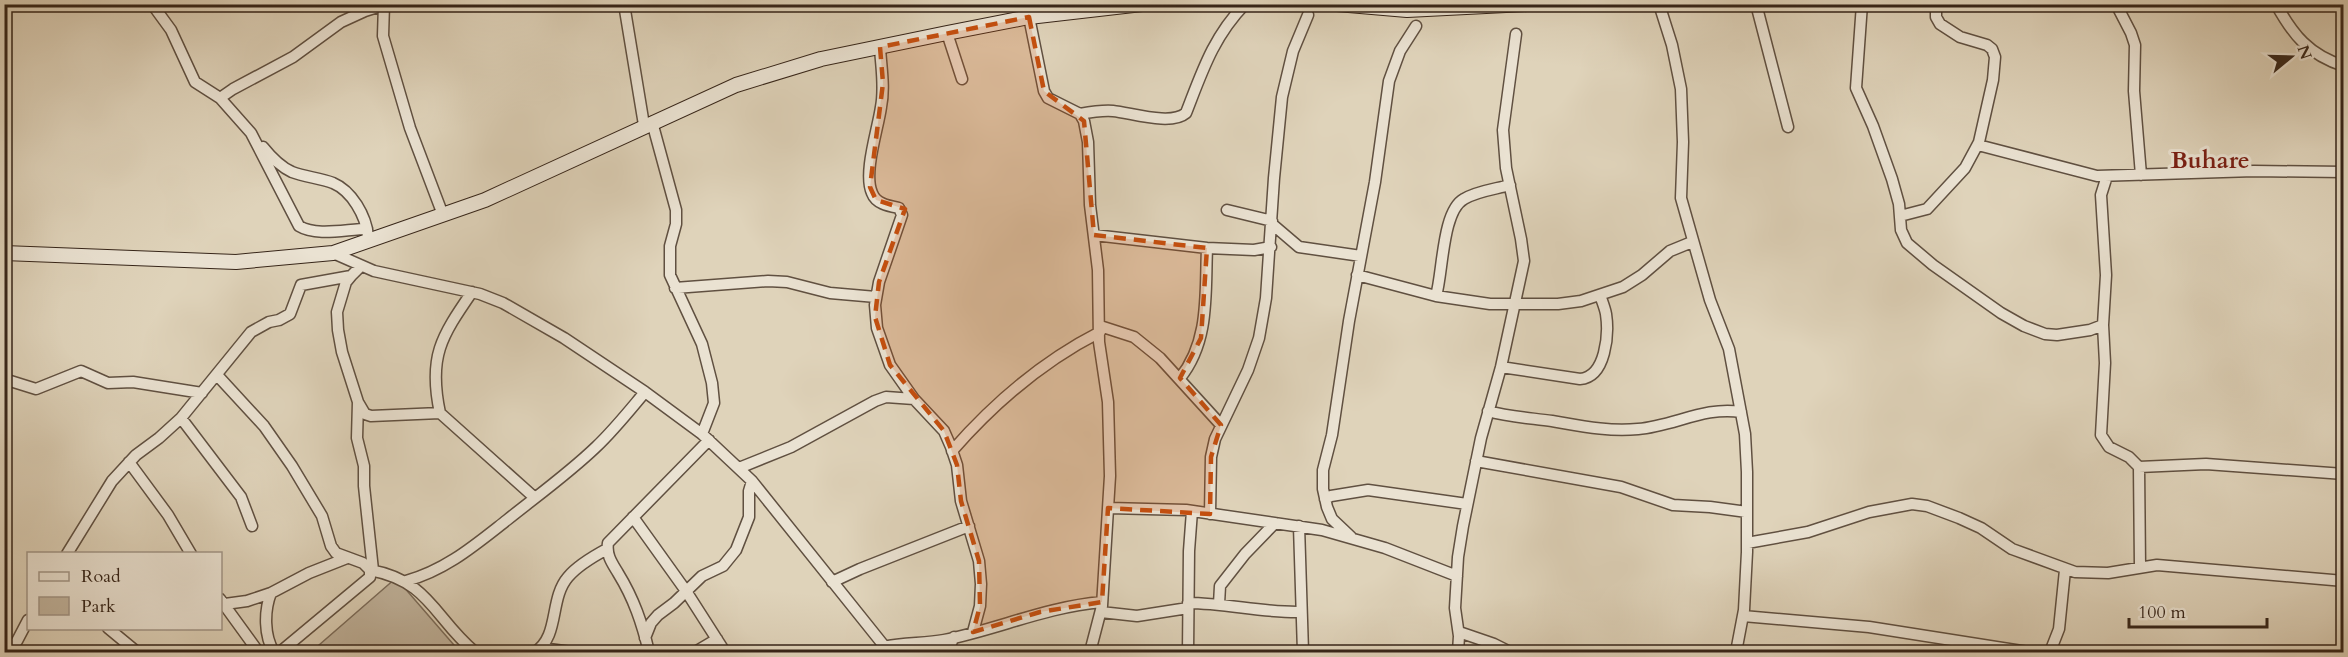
<svg xmlns="http://www.w3.org/2000/svg" width="2348" height="657" font-family="Cardo,serif">
<style>
.green{fill:#c2b59f;stroke:#7c6d5c;stroke-width:1.5}
.lines{fill:none;stroke-linecap:round;stroke-linejoin:round}
.street-casing{stroke:#605041;stroke-width:13}
.secondary-casing{stroke:#362519;stroke-width:16}
.street{stroke:#eae2d2;stroke-width:10}
.secondary{stroke:#eae2d2;stroke-width:14}
.marked{fill:#c44f0f;fill-opacity:0.2;stroke:#c44f0f;stroke-width:4.5;stroke-dasharray:12 8;stroke-linejoin:round}
.labels{text-anchor:middle;stroke-width:6;stroke-linejoin:round;paint-order:stroke}
.quarter-label{font-size:24px;font-weight:bold;fill:#7a1f14;stroke:#eae2d2}
</style>
<rect width="100%" height="100%" fill="#dfd3ba"/>
<filter id="stains"><feTurbulence type="fractalNoise" baseFrequency=".00333" numOctaves="4"/><feColorMatrix values="0 0 0 0 .2 0 0 0 0 .09 0 0 0 0 .02 0 0 0 .5 -.17"/></filter>
<radialGradient id="worn" r=".72"><stop offset=".6" stop-color="#630" stop-opacity="0"/><stop offset="1" stop-color="#630" stop-opacity=".3"/></radialGradient>
<!-- green -->
<path class="green" d="M396,578L460,652H311Z"/>
<g class="lines">
<!-- street casing -->
<g class="street-casing">
<path id="street" d="M152,4L171,30L195,82L220,98L251,133L299,226C317,237 347,229 367,229
M384,4L383,36L410,128L443,215
M624,4L644,125
M1659,4L1672,45L1681,89L1683,142L1681,198L1710,300L1729,349L1745,434L1747,472V552L1744,610L1736,652
M1756,4L1788,127
M1862,4L1856,88L1873,126L1892,179L1899,204L1901,230L1907,243L1933,265L2001,313L2024,326L2045,334L2057,335L2090,330L2103,325
M2116,4L2131,33L2135,45L2134,91L2141,175
M2276,4C2293,35 2309,55 2344,66
M1029,17L1044,91L1048,98L1080,114L1084,121L1088,142L1090,205L1098,270L1099,342L1108,402L1110,476L1102,606L1090,652
M947,33L962,79
M880,47C881,67 885,87 881,107C878,129 863,173 872,193C876,204 889,206 899,208L902,215L879,282L875,305L877,328L890,365L914,399L944,431L951,447L957,465L961,501L979,561L981,584L980,606L973,632
M220,98L233,89L293,57L341,22L365,11L384,5
M1080,114C1091,112 1102,110 1113,111C1132,113 1171,126 1186,113C1202,72 1213,37 1245,4
M652,122L676,210V224L670,246V275L702,344L712,383L714,403L702,434
M1978,145L2097,176L2254,171L2344,172
M263,147C271,157 281,167 292,172C305,177 320,178 333,183C352,191 366,216 368,236
M2107,176L2101,195L2106,275L2103,325L2105,363L2101,435L2109,447L2129,457L2139,467L2140,567
M1227,210L1272,221
M1900,216L1927,209L1965,168L1979,142L1993,80L1995,57L1992,49L1987,45L1960,37L1940,24L1936,17V4
M1272,224L1299,247L1361,256
M1094,235L1207,248L1254,250L1271,247
M333,253L374,271L480,294L503,303L564,338L645,392L702,434L752,481L889,652
M1357,275L1436,296L1490,304H1558L1581,301L1623,287L1642,275L1670,251L1692,242
M351,276L346,282L337,312L338,330L342,352L358,402L365,414L371,416L440,413
M675,288L768,281L787,282L830,293L876,297
M472,292C441,337 428,357 440,413L535,498
M1436,296C1443,272 1442,211 1464,199C1477,191 1496,189 1510,185
M1100,326L1134,337L1160,358L1221,425
M1501,367L1580,379C1606,377 1609,334 1606,314C1605,308 1602,301 1600,295
M217,375L264,426L292,466L322,516L331,546L336,553L363,563L370,570V577L280,652
M1180,378C1210,341 1205,293 1207,248
M4,379L36,389L81,371L108,383L133,382L202,393
M358,402L357,438L364,466V486L373,570
M1488,411C1509,417 1530,418 1552,421C1581,426 1609,432 1638,429C1674,426 1705,406 1741,412
M181,418L241,497L252,526
M952,451C994,403 1043,361 1100,332
M1476,461L1621,487L1673,505L1710,507L1747,512
M129,462L168,515L191,554
M2139,467L2206,464L2344,474
M739,468L791,447L875,401L886,397L914,399
M1325,499L1331,496L1368,490L1467,504
M1109,508L1186,510L1322,530L1385,548L1457,576
M1210,514L1211,457L1215,439L1248,370L1259,338L1266,298L1274,178L1282,97L1293,51L1308,15
M633,517L686,591L725,652
M1299,526L1303,652
M1351,537L1332,519L1327,507L1323,489V470L1332,435L1349,321L1375,182L1389,81L1400,51L1416,26
M1747,543L1808,532L1869,512L1912,504L1927,506L1959,518L1981,528L2012,549L2075,572L2108,573L2157,565L2344,581
M67,554L112,481L136,455L159,438L181,418L251,332L269,322L279,320L290,314L301,285L351,276L361,266
M370,570C430,581 434,618 475,652
M406,581C446,570 475,545 507,520C537,496 569,473 596,447C614,430 629,411 645,392
M832,582L860,569L969,526
M220,599L257,650
M1188,603C1226,603 1263,613 1301,612
M225,604L247,601L271,593
M1219,604L1220,586L1245,554L1275,523
M1101,612L1137,616L1188,608
M1743,616L1869,627L2028,652
M108,628L137,652
M1459,632L1494,644L1510,652
M645,638L651,623L658,615L674,603L702,576L723,566L736,550L749,517V491L752,481
M884,647C904,642 924,644 944,640C999,629 1045,607 1102,602
M542,648L571,652
M7,652L17,641L28,620
M274,652C264,636 264,611 271,593L309,573L347,558
M535,652C560,636 549,599 568,577C578,565 594,556 607,549
M649,652C642,623 634,599 618,573C612,563 606,555 608,543L709,440
M695,652L717,639
M947,652L954,637
M1188,652L1189,551L1192,511
M1458,652L1459,636L1455,608L1458,557L1463,526L1481,438L1501,367L1524,261L1521,239L1506,168L1503,130L1516,34
M2050,652L2059,629L2065,570"/>
</g>
<!-- secondary casing -->
<g class="secondary-casing">
<path id="secondary" d="M1337,4L1407,10L1527,4
M4,253L236,262L333,253L485,200L736,85L821,59L947,33L1029,17L1142,4"/>
</g>
<!-- street -->
<use href="#street" class="street"/>
<!-- secondary -->
<use href="#secondary" class="secondary"/>
</g>
<!-- marked area -->
<path class="marked" d="M1029,17L1044,91L1084,121L1094,235L1207,248L1201,338L1180,378L1221,425L1211,457L1210,514L1108,508L1102,602L1040,612L973,632L980,606L979,561L961,501L957,465L944,431L890,365L875,317L879,282L905,209L876,200L870,187L883,83L880,47Z"/>
<g class="labels">
<!-- quarter labels -->
<g class="quarter-label">
<text x="2210" y="168">Buhare</text>
</g>
</g>
<!-- margin -->
<rect width="2348" height="657" fill="none" stroke="#dfd3ba" stroke-width="24"/>
<rect x="6" y="6" width="2336" height="645" fill="none" stroke="#362519" stroke-width="3"/>
<rect x="12" y="12" width="2324" height="633" fill="none" stroke="#362519" stroke-width="1.5"/>
<!-- legend -->
<rect x="27" y="552" width="195" height="78" fill="#eae2d2" stroke="#a29688" stroke-width="1.5"/>
<rect x="39" y="572" width="30" height="9" fill="#eae2d2" stroke="#a29688" stroke-width="1.5"/>
<text x="81" y="582" font-size="18" fill="#362519">Road</text>
<rect x="39" y="597" width="30" height="18" fill="#c2b59f" stroke="#a29688" stroke-width="1.5"/>
<text x="81" y="612" font-size="18" fill="#362519">Park</text>
<!-- north arrow -->
<g transform="translate(2291 57) rotate(71)" stroke="#eae2d2" stroke-width="4.5" paint-order="stroke">
<path d="M0-4.5L10 22L0 15L-10 22Z" fill="#362519"/>
<text y="-9" font-size="16" font-weight="bold" text-anchor="middle" fill="#362519">N</text>
</g>
<!-- scale -->
<path d="M2129 618v9h138v-9" fill="none" stroke="#362519" stroke-width="3"/>
<text x="2138" y="618" font-size="18" fill="#362519" stroke="#eae2d2" stroke-width="4.5" paint-order="stroke">100 m</text>
<rect width="100%" height="100%" filter="url(#stains)"/>
<rect width="100%" height="100%" fill="url(#worn)"/>
</svg>
